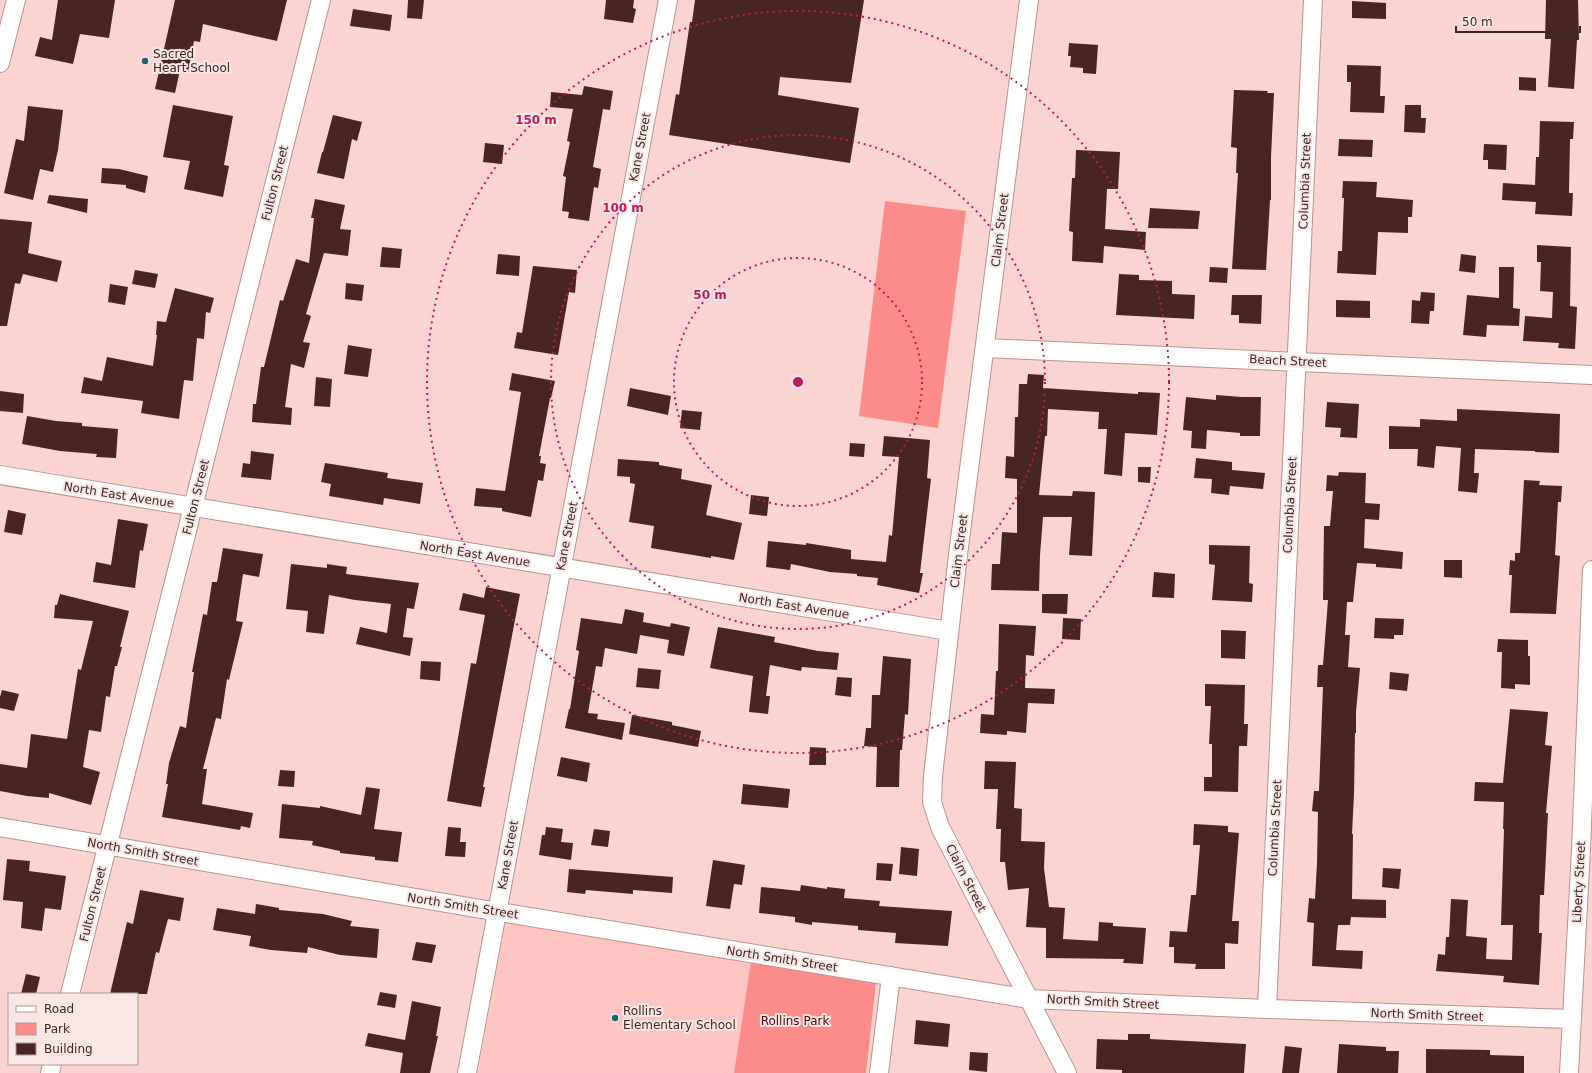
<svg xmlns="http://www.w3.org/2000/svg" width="1592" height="1073" font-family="'DejaVu Sans',sans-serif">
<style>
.built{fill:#fdc4c1}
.green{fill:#fb8c89}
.building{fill:#482423}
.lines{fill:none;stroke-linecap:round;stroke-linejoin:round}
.minor-casing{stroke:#bd908d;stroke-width:20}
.minor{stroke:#fff;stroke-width:18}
.ring{fill:none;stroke:#c2185b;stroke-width:2;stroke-dasharray:2 4}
.poi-dot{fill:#18666c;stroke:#fae6e5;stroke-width:1.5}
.labels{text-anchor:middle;stroke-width:4;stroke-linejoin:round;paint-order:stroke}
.poi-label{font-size:12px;fill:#3a2827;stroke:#fae6e5;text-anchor:start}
.street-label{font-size:12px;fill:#3a2827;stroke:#fae6e5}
.park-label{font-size:12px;fill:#53020d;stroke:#fae6e5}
.centre{fill:#c2185b;stroke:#fae6e5;stroke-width:2}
.ring-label{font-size:12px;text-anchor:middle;font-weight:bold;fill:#c2185b;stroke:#fae6e5;stroke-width:4;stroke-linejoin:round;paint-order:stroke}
</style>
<rect width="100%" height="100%" fill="#fbd4d1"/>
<!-- built -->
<path class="built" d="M506,922L751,962L734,1073H478Z"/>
<!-- green -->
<path class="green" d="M885,201L966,211L938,428L859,416Z
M751,962L876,982L866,1073H734Z"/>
<!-- building -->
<path class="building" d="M58,0H115L109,38L80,34L73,64L35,56L40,37L52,40Z
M175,0H287L277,41L203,24L200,42L194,41L188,72L180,70L175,93L155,89Z
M408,0H424L422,19L407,18Z
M606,0H634L633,8L636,9L633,23L604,19Z
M695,0H864L851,83L780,77L778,95L859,108L850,163L669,135L676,94L679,95L690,22H692Z
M1546,0H1578L1579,40H1577L1574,89L1548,87L1551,39H1545Z
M1352,1L1386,3V19L1352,18Z
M353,9L392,15L390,31L350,26Z
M1069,43L1098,45L1096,74L1083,73V68L1070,67L1071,56H1068Z
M1347,65L1381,66L1380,96H1385L1384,113L1350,112L1351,82H1347Z
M1519,77L1536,78V91L1519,90Z
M584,86L613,91L610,110L603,109L593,167L601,169L598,188L594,187L589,221L568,218L569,212L562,211L566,177L563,176L570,142L567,141L573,109L550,107L551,92L582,95Z
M1234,90L1268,91L1267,93H1274L1271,157V200H1270L1266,270L1232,269L1238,173H1236L1237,148L1231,147Z
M173,105L233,116L224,165L229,166L223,197L184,189L190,161L163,157Z
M1405,105H1421V118H1426L1425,133L1404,132Z
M28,106L63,110L58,150L53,172L40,169L33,200L4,193L16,139L24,141Z
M333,115L362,122L357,141L352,139L344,179L317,173L322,152H323Z
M1540,121L1574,122L1573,139H1570L1569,193H1573L1572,216L1535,214L1536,202L1502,200L1503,183L1535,185L1536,157H1539Z
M1339,139L1373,140L1372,157L1338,156Z
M485,143L504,145L502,164L483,162Z
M1484,144L1507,145L1506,170L1488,169V160H1483Z
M1076,150L1120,152L1118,189H1107L1105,229L1146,232L1145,250L1104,246L1103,263L1072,261L1073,232L1069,231L1072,178H1075Z
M102,168L119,169L148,176L145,193L126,188V185L101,183Z
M1343,181L1377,182L1376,197L1413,200L1412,217H1408V233L1378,232L1376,275L1337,273L1338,251H1342L1344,198H1342Z
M49,195L88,199L87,213L47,203Z
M315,199L345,205L340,229L351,230L348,256L324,253L306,314L311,316L303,342L310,343L304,368L291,364L285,407L292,408L291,425L252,422L253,404H256L261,367H264L280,300L283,301L296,259L309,263L314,218H311Z
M1150,208L1200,211L1198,229L1148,228Z
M0,219L32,222L28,253L62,261L57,282L23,274L20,284L15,283L7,326H0Z
M1537,245L1571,247L1570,306L1577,307L1575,349L1558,348L1559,343L1523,341L1525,316L1552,318L1553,292L1540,291L1541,262H1537Z
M382,247L402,249L400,268L380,267Z
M498,254L520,256L519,276L496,274Z
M1461,254L1476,256L1475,273L1459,271Z
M533,266L577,270L575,293L569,292L558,355L514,348L517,332L522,333Z
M1210,267L1228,268L1227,283L1209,282Z
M1499,267H1514L1513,308L1520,309L1519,326L1487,325L1486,337L1463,335L1467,295L1499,298Z
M135,270L158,274L155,288L132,284Z
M1119,274L1139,275V280L1172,281V294L1195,295L1194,319L1116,315Z
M346,283L364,285L362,301L345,299Z
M110,284L128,287L125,305L108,302Z
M175,288L214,298L210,313L206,312L204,339L197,338L193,381L184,380L179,419L141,413L143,401L81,393L84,377L102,381L107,357L153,366L157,335H156L157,321L166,322Z
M1421,292L1435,293L1434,311H1430L1429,324L1411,323L1412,300L1420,301Z
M1232,295H1262L1261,324L1239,323V315H1231Z
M1336,300L1370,301V318L1336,317Z
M348,345L372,349L368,377L344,374Z
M512,373L555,381L551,398H550L539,456H541L540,463L546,464L543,481L538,480L531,517L502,511V508L474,506L476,488L505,491L521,392L509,390Z
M1028,374L1044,375L1043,388L1138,394V392L1160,393L1157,435L1125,433L1122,476L1104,474L1107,429H1098L1099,412L1048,409L1047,436H1045L1039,495L1072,496L1073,491L1095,492L1092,556L1069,555L1072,517H1043L1040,555L1039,591L991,590L992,564H1000L1002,532L1017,533V479L1005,478L1006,456L1014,457L1015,417H1018L1019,384H1027Z
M316,377L332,379L330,407L314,406Z
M630,388L671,396L668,415L627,406Z
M0,391L24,394L23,413L0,411Z
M1216,395L1242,397H1261L1260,436H1240V433L1207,430L1206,449L1191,448L1192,431L1183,430L1186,397L1216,400Z
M1327,402L1359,404L1357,438L1340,437L1341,428L1325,427Z
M1457,409L1560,414L1559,453L1535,452V451L1475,449L1474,473H1479L1477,493L1458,491L1461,448L1436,446L1434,468L1417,466L1418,449H1389V426L1420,427V419L1457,421Z
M682,410L702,412L700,430L680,428Z
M27,416L56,421L82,423V426L118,429L116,458L96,457L97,454L60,451L22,444Z
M884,436L930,440L927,478L931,479L920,573H923L919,593L877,585L878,578L857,576V574L830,572L791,564L790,570L766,567L768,541L806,545V543L851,550V559L886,562L889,535L892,536L899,457L882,456Z
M850,443L865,444L864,457L849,456Z
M251,451L274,454L271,480L241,477L243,463L250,464Z
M1196,458L1232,462V470L1265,473L1263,489L1230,486L1229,495L1211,493L1212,479L1194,478Z
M618,459L659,462V465L682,469L681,479L712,485L706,515L742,523L734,560L711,556V558L651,548L654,526L629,522L635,484L630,483V477L617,476Z
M325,463L388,473L387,478L423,483L420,504L384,498L383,505L329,496L331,484L321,482Z
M1138,467H1151L1150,483L1138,482Z
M1339,472L1366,473L1365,503L1380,504L1379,520L1365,519L1364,548L1403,552L1402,569L1376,567V564L1357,563L1353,602H1347L1345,635H1350L1348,667L1360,668L1356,712V733H1355L1354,794L1352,834H1353L1352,899L1386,900V918L1351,917L1350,925H1338L1336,950L1363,951L1362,969L1312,966L1314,923L1307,922L1309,898L1315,899L1317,863L1318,812L1312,811L1314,791H1319L1323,687H1317L1318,665H1323L1328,600H1323L1324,526H1330L1333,491H1326L1327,475L1338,476Z
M1524,480L1540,481L1539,485L1562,486L1561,502H1558L1555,555L1560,556L1556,614L1510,613L1512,575H1509L1510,560L1515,561V553H1520Z
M751,495L769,497L767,516L749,514Z
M8,510L26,514L22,535L4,532Z
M118,519L148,524L143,551L140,550L135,588L93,582L96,562L111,565Z
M1209,545L1250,546L1249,583L1253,584L1252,602L1212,600L1215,565L1209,564Z
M223,548L263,554L259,577L243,574L236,621L243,622L229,680L227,679L221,719L216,718L203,769H207L202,804L253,813L250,828L241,826L240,830L162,817L168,784H166L169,763L180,726L186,728L194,672H192L203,614L207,615L212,582H217Z
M1444,560H1462V578L1444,577Z
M291,564L327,568V564L347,567L346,574L419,583L414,609L407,608L403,637L413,638L410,656L356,644L360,627L387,633L391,604L355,600L329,595L324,634L306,632L308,611L286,609Z
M1154,572L1175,574L1174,598L1152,597Z
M486,587L520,594L483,787H485L481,807L447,801L471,663L476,664L485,615L459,610L463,593L484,598Z
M60,594L129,611L120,647H122L117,666H115L110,697L106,696L101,732L89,730L83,767L100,772L91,805L49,793V798L27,796L0,791V764L27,768L31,734L67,739L78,669L81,670L93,621L54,618L55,605H57Z
M1042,594H1068L1067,614L1042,613Z
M625,609L644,613L643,622L670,627L671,623L690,627L684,656L667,653L669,640L640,635L637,654L605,648L602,667L596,666L588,713L598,714L597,719L625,723L622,740L565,728L569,709H570L579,651L576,650L581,618L622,624Z
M1063,618L1081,619L1080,640L1062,639Z
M1375,618L1404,619L1403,635H1394V639L1374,638Z
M999,624L1036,626L1034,656L1026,655L1025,688L1055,689L1054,704L1028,703L1026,733L1007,731V735L980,733L981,714L994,715L996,671H998Z
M718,627L775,637L774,642L818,651L839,653L837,670L802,667L801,671L770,665L766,696H770L768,714L749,712L753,676L710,668Z
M1221,630L1246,631L1245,659L1221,658Z
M1498,639L1528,640V656H1530V685L1515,684V689L1501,688L1502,652H1497Z
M883,656L911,659L908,715L905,714L902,750H900L899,787H876L877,747L864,746L866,728H871L872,695H880Z
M421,661L441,662L440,681L420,679Z
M638,668L661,670L659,689L636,687Z
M1390,672L1409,674L1407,691L1389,689Z
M837,677L852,678L851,697L835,695Z
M1205,684L1245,685L1244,724H1248L1247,746H1239L1238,792L1204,791V777H1212V744H1209L1211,706H1205Z
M2,690L19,694L14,711L0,708V697Z
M1510,709L1548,712L1545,745L1552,746L1546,813H1548L1544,895H1540L1539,933H1542L1539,985L1503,982L1504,976L1436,971L1438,954L1445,955L1446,937H1449L1451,899L1468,900L1466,936L1487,938L1486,959L1512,960L1513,925H1501L1504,829H1503L1504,802L1474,801L1475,782L1503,783Z
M632,715L672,722V725L701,731L698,747L629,734Z
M810,747L826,748V765H809Z
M561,757L590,763L587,782L557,776Z
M985,761L1016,762L1014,808L1022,809L1021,841L1045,842L1044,868L1049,907L1065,908L1063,939L1098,941L1099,922L1113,923V926L1146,928L1143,964L1123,963L1124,959L1046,958V928L1026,927L1029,888L1008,890L1005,862H1000L1001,829H996L998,789H984Z
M280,770L295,771L294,787L278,786Z
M743,784L790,789L788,808L741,804Z
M366,787L380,789L374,829L402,832L398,862L375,860V857L340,853V851L312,845L313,841L279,838L282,804L320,808V806L361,815Z
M1194,824L1228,826V832L1239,833L1232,921H1239L1238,944L1225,943V969H1195L1196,964L1174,963V947H1169L1170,931L1187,932L1191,895H1196L1200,845H1193Z
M448,827L461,828L460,842H466L465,857L445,856Z
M546,827L563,829L561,842L573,843L571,860L539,855L542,835H545Z
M594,829L610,831L608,847L591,845Z
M901,847L919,849L917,876L899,874Z
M7,859L30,861L29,871L66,876L61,910L45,908L42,931L21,928L23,902L3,900Z
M713,860L745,865L742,885L734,884L730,909L706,906Z
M877,863L893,864L891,881L876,880Z
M1383,868L1401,869L1399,889L1382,887Z
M569,869L673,877L672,893L633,890V894L586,890L585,894L567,892Z
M801,885L827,889V887L845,889L844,898L880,901L879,906L952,911L948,946L895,943L896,933L858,930V926L812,922V925L795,922V917L759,913L761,887L800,891Z
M140,890L184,898L180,921L168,919L159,953L156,952L147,994H110L127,922L133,924Z
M256,904L279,908V910L323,914L352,921L350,926L379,929L377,958L340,955L308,947L307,953L271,950L249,946L251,936L213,930L217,908L255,914Z
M416,942L436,945L432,963L412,960Z
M26,974L40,977L36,994H21Z
M380,992L397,995L395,1008L377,1005Z
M412,1001L441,1007L436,1036H438L430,1073H400L403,1053L365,1046L368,1033L405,1040Z
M916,1020L950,1024L948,1047L914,1044Z
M1128,1034H1150V1039L1246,1044L1244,1073H1122V1070L1096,1069L1097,1039L1128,1040Z
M1339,1044L1386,1047V1051H1399L1398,1073H1337Z
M1285,1046L1302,1048L1299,1073H1282Z
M1426,1049L1490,1050V1055L1524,1056V1073H1426Z
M970,1052L988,1053L987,1072L969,1070Z"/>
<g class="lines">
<!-- minor casing -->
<g class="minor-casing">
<path id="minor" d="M1029,0L958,555L933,776L932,802L940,827L1067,1073
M0,63L16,0
M985,348L1592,375
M0,475L949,631
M0,827L475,908L1029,999L1267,1009L1572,1019
M70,994L321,0
M1267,1009L1313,0
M50,1073L52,1064
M467,1073L668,0
M879,1073L891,976
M1569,1073L1581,850L1592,570"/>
</g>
<!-- minor -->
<use href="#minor" class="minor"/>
</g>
<!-- distance rings -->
<g class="ring">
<circle cx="798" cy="382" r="124"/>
<circle cx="798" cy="382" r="247"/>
<circle cx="798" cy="382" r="371"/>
</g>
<!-- markers -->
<g class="poi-dot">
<circle cx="145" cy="61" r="4"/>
<circle cx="615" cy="1018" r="4"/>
</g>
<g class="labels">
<!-- poi labels -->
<g class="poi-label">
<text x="153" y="58">Sacred<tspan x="153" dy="14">Heart School</tspan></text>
<text x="623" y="1015">Rollins<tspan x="623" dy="14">Elementary School</tspan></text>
</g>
<!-- street labels -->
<g class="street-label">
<text transform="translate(640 147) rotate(-79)" y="4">Kane Street</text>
<text transform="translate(1305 181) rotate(-88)" y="4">Columbia Street</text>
<text transform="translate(275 183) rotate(-76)" y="4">Fulton Street</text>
<text transform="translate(1000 230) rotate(-83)" y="4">Claim Street</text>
<text transform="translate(1288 361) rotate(3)" y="4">Beach Street</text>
<text transform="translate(119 495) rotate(9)" y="4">North East Avenue</text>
<text transform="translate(196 497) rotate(-76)" y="4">Fulton Street</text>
<text transform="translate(1290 505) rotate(-87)" y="4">Columbia Street</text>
<text transform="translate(567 536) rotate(-79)" y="4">Kane Street</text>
<text transform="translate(959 551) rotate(-83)" y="4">Claim Street</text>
<text transform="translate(475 554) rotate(9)" y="4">North East Avenue</text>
<text transform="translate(794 606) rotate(9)" y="4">North East Avenue</text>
<text transform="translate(1275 828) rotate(-87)" y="4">Columbia Street</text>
<text transform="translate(143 852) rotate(10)" y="4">North Smith Street</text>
<text transform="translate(508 855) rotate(-80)" y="4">Kane Street</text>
<text transform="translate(966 878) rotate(63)" y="4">Claim Street</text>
<text transform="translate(1579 882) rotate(-87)" y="4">Liberty Street</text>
<text transform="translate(93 904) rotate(-76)" y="4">Fulton Street</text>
<text transform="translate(463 906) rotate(9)" y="4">North Smith Street</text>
<text transform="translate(782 959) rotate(9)" y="4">North Smith Street</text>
<text transform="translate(1103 1002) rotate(3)" y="4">North Smith Street</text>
<text transform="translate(1427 1015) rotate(2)" y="4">North Smith Street</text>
</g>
<!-- park labels -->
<g class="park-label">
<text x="795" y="1025">Rollins Park</text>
</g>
</g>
<circle cx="798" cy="382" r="6" class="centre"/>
<g class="ring-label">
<text x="536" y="124">150 m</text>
<text x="623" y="212">100 m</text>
<text x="710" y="299">50 m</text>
</g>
<!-- legend -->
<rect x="8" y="993" width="130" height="72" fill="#fae6e5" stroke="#ad9a99"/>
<rect x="16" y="1006" width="20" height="6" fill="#ffffff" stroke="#ad9a99"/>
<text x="44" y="1013" font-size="12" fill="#3a2827">Road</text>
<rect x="16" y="1023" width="20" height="12" fill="#fb8c89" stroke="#ad9a99"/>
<text x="44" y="1033" font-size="12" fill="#3a2827">Park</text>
<rect x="16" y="1043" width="20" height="12" fill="#482423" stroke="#ad9a99"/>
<text x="44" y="1053" font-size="12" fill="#3a2827">Building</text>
<!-- scale -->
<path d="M1456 26v6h124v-6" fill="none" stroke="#3a2827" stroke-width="2"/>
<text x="1462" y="26" font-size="12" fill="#3a2827" stroke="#fae6e5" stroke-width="3" paint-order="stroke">50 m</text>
</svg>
